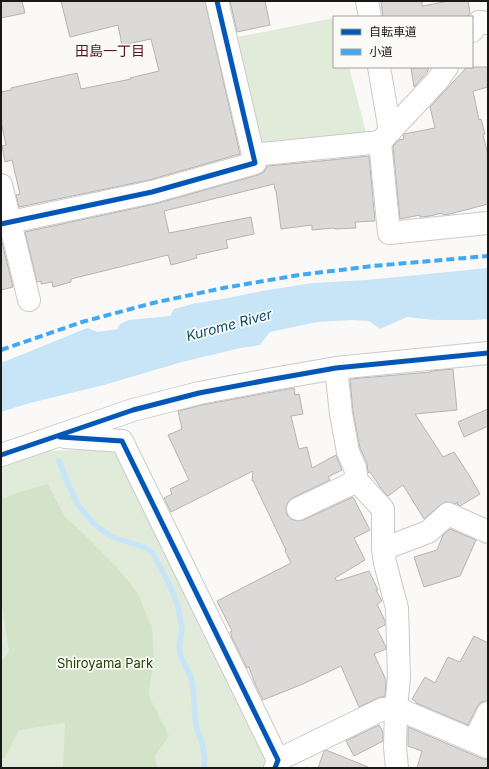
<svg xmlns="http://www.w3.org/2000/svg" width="489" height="769" font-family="Inter,'Noto Sans JP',sans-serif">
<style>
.green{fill:#e1ebda}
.forest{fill:#d2e3c8}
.water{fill:#c8e5f8}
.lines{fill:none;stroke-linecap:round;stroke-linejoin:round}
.stream{stroke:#c8e5f8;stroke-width:5.5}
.building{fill:#dbdad9;stroke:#b5b4b3}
.minor-casing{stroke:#cbcac9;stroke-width:24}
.minor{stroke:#fefefe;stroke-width:22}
.quiet{stroke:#3fa9f5;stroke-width:4;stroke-dasharray:8 4;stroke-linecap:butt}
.cycleway-casing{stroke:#fbfaf6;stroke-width:8}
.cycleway{stroke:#0057b8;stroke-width:5}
.labels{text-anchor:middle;stroke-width:3.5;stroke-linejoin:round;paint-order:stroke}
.park-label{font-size:13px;fill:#1d4300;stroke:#fbfaf6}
.neighbourhood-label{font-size:14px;fill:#5a1520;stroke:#fbfaf6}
.water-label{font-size:14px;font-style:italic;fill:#0a4b6d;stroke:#fbfaf6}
</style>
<rect width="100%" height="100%" fill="#faf9f7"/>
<!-- green -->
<path class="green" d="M334,18V67H349L367,136L259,144L232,38Z
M117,449L271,763L268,768H1V464L38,451Z"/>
<!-- forest -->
<path class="forest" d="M48,484L65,517L85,535L119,570L137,592L152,627L154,662L148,694L169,736L155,756L157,768H63L65,723L19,730L5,758H1V663L9,651L2,606L1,605V499L20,492Z"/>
<!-- water -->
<path class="water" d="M488,268V319L476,320H435L407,317L380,329L369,321L352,320L317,322L270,332L260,345L241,348L182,362L104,385L30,403L1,412V363L87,328L98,332L117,329L120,324L129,320L170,316L174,309L192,304L228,298L262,291L312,283L367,280Z"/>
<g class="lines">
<!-- stream -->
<path class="stream" d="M59,461L68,484L78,505L94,524L112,537L146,548L152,552L170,585L178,607L182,628L179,647L181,657L191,677L193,689L196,726L202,743L205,759L204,768"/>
</g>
<!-- building -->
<path class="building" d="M1,1H22L25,13L1,18Z
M61,1H205L240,154L149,180L19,207L16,195L20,194L12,160L5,162L2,146L6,145L1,122V92L11,90V88L77,73L81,89L131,79L130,78L159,71L151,39L122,45L118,25L70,37Z
M230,1H265L270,25L237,32Z
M381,1H422V6L449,1H468L470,13L467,17H383Z
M420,67H428V71L414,87L411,68Z
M467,67H488V87L473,91L479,120L481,119L485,134L483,135L488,155V204L450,214L443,215L442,213L430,216L420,217V215L400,219L393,146L399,140L404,139L403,135L404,134L435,128L430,107Z
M369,156L375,221L355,222L356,228L335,229L334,228L312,230V225L281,229L276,190H275L274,184L164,211L169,233L251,217L254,234L226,240L228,248L196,255L197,258L171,265L168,255L71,279V282L53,287L52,282L41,284V281L37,282L25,232L155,204L258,175L264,172L267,166L311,162Z
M1,238L13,287L1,290Z
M453,369L457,410L415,414L443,457L454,452L469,475L480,494L460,506L457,504L458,502L455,504L446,502L440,505L424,519L403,485L388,496L383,491L370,472L368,473L367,463L360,448L353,412L350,379L431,372V371Z
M294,388L295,395L299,394L303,414L291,416L299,449L307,447L312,468L336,455L342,470L328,477L330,480L292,498L288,502L286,508L287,515L291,519L297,521L303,520L353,497L370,530L354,538L365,560L335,578L337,581L369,571L378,590H376L382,601L377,604L385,621V625L377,629L386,647V649L374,654L386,680L385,696L378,698L359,707L341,666L303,684L263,700L255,684L249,667L247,668L231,636L232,635L230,632L232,631L217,601L291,563L285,551L286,550L254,483V481H252L253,471L171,512L164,498L172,494L170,489L189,480L168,435L182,429L178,411L202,405Z
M488,409V426L464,437L458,422Z
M450,529L476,540L460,576L424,587L414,557L437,550L443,535Z
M474,636L488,643V701L481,702L477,707L468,725L416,703V702L412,699L425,677L435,683L448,657L460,662Z
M379,725L383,732V741L354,756L346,741Z
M408,727L483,759H488V768H417L422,751L408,746Z
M326,750L368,767V768H318L324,751Z"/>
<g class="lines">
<!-- minor casing -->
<g class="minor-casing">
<path id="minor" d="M367,1L370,17
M472,31L479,22L488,23
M379,67L390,131
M380,142L389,233L488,223
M253,155L380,142L437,81L447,67
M1,185L29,300
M1,224L152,192L255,163L217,1
M336,368L341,414L348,452L355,468L357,481L383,509V549L385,563L397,608L399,678L396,708L395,747L397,768
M65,437L122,441L278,760L275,768
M1,455L57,436L133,410L199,393L268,380L336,368L488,353
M298,509L357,481
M383,549L428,532L448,514L488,532
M474,741L488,713
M278,760L383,709L396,708L488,747"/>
</g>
<!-- minor -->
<use href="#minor" class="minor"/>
<!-- quiet -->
<path class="quiet" d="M1,350L82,322L153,303L223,288L299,275L373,266L488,256"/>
<!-- cycleway casing -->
<g class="cycleway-casing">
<path id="cycleway" d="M1,224L152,192L255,163L217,1
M60,437L122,441L278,760L275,768
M1,455L57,436L133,410L199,393L268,380L336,368L488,353"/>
</g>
<!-- cycleway -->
<use href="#cycleway" class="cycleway"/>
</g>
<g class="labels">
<!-- park labels -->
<g class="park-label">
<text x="105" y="668">Shiroyama Park</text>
</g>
<!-- neighbourhood labels -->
<g class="neighbourhood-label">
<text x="110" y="56">田島一丁目</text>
</g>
<!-- water labels -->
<g class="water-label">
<text transform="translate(229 325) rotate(-15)" y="5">Kurome River</text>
</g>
</g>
<!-- border -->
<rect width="489" height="769" fill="none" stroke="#191917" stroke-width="4"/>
<!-- legend -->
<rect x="333" y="16" width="140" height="52" fill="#fbfaf6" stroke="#a1a09d"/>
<rect x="341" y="29" width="20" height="6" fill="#0057b8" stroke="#a1a09d"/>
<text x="369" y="36" font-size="12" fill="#191917">自転車道</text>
<rect x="341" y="49" width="20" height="6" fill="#3fa9f5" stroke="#a1a09d"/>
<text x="369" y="56" font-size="12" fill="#191917">小道</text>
</svg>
